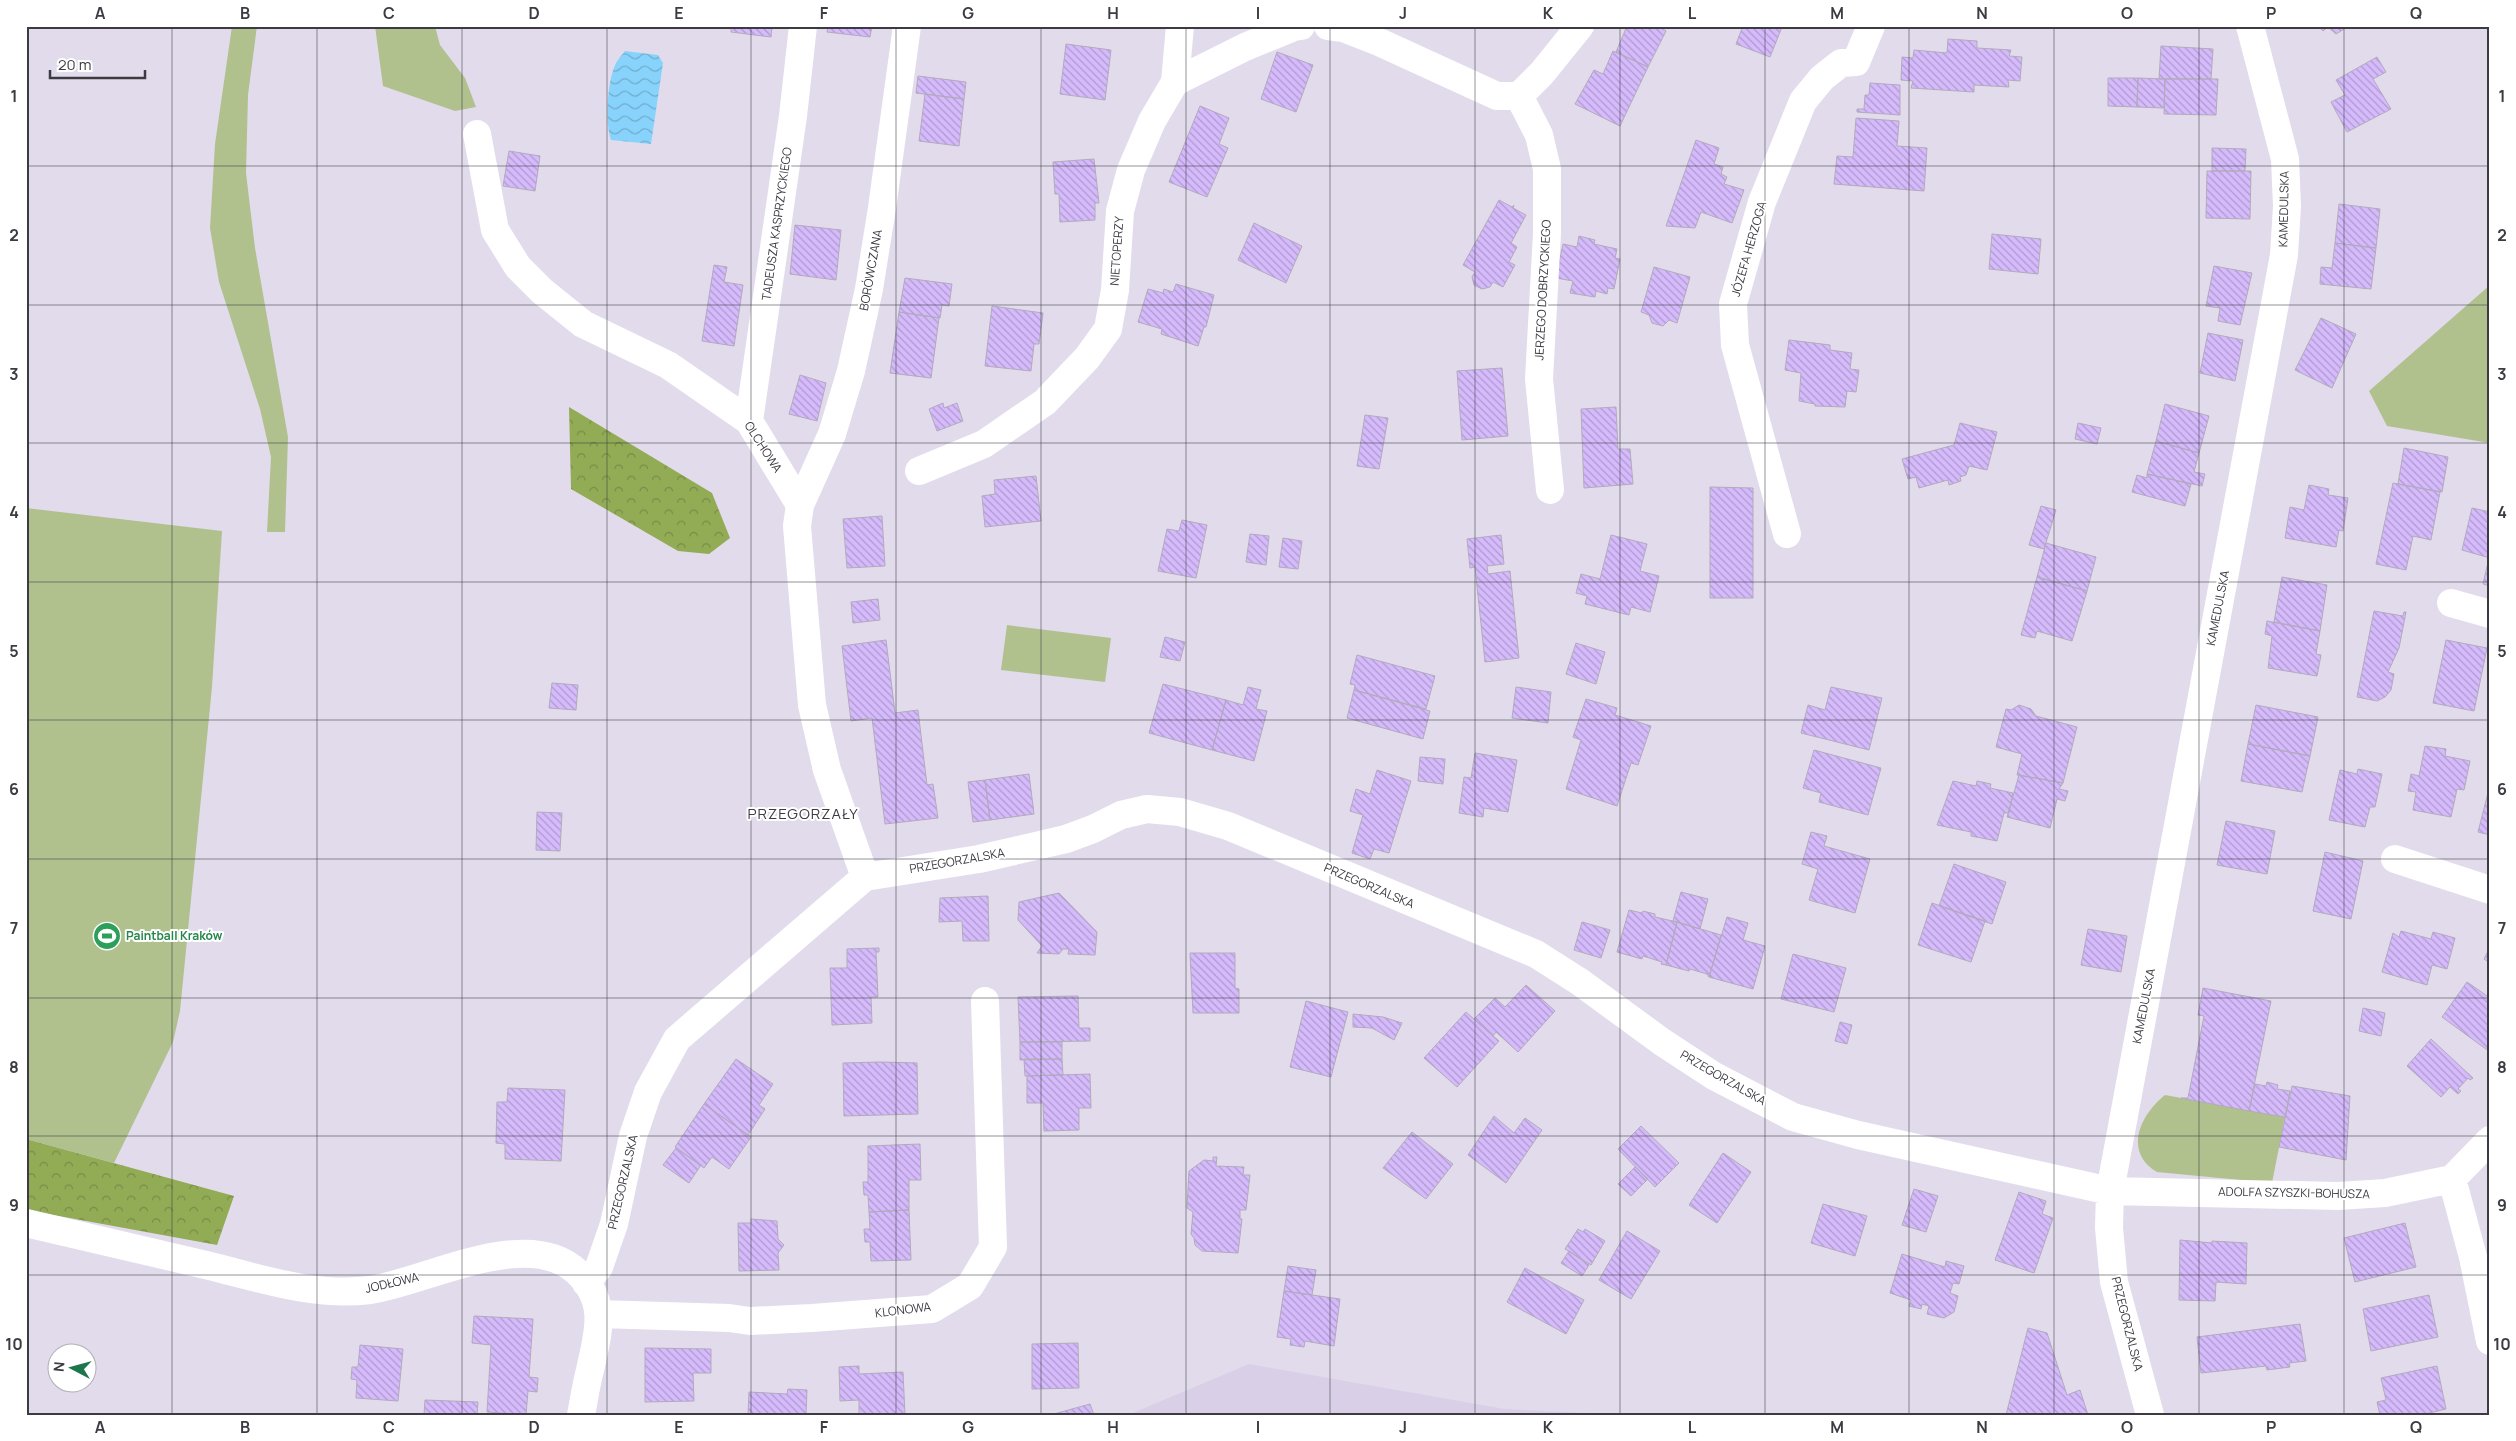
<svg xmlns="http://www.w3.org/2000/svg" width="2516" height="1441" font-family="Manrope,sans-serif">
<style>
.built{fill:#d9d0e8}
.grass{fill:#b0c18e}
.forest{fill:url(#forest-crowns)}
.water{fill:url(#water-waves)}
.building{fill:url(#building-back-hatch);stroke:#b1abbb}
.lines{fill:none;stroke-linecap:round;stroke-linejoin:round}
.minor{stroke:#fff;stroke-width:28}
.grid{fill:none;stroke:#3d3a41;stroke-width:1;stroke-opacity:0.55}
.labels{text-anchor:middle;stroke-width:4;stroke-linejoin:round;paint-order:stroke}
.street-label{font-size:12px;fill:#3d3a41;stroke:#fff}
.leisure-label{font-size:12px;font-weight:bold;fill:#27864d;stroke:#fff;text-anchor:start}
.quarter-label{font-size:15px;letter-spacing:1px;fill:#3d3a41;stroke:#fff}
.neatline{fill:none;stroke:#3d3a41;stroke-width:2}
.grid-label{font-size:16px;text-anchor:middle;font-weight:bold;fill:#3d3a41}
</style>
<defs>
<pattern id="forest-crowns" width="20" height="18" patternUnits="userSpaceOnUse" patternTransform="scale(1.25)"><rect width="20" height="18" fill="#92ab55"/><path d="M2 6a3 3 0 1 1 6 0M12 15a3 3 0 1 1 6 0" fill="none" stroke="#788c48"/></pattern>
<pattern id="water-waves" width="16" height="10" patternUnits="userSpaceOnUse" patternTransform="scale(1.25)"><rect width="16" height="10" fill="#88d3fb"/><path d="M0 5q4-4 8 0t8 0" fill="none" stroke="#70accd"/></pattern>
<pattern id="building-back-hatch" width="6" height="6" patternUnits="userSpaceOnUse" patternTransform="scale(1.25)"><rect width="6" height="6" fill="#d6bbfc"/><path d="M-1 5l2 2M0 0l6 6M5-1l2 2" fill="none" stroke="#af99ce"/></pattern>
</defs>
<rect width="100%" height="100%" fill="#e2dbec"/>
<!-- built -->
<path class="built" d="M1249,1364L1505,1409L1628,1415H1128Z"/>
<!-- grass -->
<path class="grass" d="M232,26H257L248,95L246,173L255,248L288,437L285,532H267L271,457L260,409L219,282L210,228L215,144Z
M375,26H435L440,45L465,78L476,107L455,111L383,86Z
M2490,285V443L2387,426L2369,391Z
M26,508L222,531L212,687L180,1011L173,1042L114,1163L26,1139Z
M1007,625L1111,638L1105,682L1001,670Z
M2165,1095L2285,1117L2272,1183L2157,1172C2123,1152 2140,1115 2165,1095Z"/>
<!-- forest -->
<path class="forest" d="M569,407L712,493L730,538L709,554L678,551L571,489Z
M26,1139L234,1196L217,1245L26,1210Z"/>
<!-- water -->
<path class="water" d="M625,51L658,55L663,63L651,144L611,140C605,122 607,81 616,63C618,59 622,55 625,51Z"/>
<!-- building -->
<path class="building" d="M731,26H772L771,37L731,32Z
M828,26H872L870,37L827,32Z
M1627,26H1657L1666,31L1648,67L1616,52Z
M1743,26L1782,27L1770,57L1736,44Z
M2318,26H2349L2336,34L2328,27L2323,31Z
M1948,39L1977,41V48L2011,50L2009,56L2022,57L2020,81L2008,80L2009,87L1974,85V92L1911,88L1913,81L1901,80L1902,57L1913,58L1914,50L1947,53Z
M1066,44L1111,50L1105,100L1060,94Z
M2161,46L2213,49L2211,79H2159Z
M1613,51L1648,67L1620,126L1575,104L1594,70L1603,74Z
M1277,52L1313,65L1296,112L1261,99Z
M2377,57L2386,72L2373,79L2391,109L2347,132L2331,102L2345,95L2336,80Z
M918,76L966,82L964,99L916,93Z
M2108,78H2138L2137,107L2108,106Z
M2138,78L2165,79L2164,108L2137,107Z
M2165,79H2218L2216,115L2164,114Z
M1870,83L1900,85V115L1857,112V109H1864L1865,95H1869Z
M925,94L964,99L959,146L919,141Z
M1200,106L1229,118L1219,144L1228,148L1207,197L1169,182Z
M1856,118L1899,121L1897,146L1927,148L1924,191L1834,184L1837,156L1853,157Z
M1696,140L1719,148L1714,164L1723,167L1721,174L1727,177L1724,184L1744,190L1732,223L1701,212L1695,228L1666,226Z
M2212,148L2246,149L2245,171H2212Z
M509,151L540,156L535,191L503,186Z
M1094,159L1099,203H1095V220L1060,222L1059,194H1055L1053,162Z
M2207,171H2251L2250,219L2206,218Z
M1499,200L1512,207L1514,205L1513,208L1526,215L1511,243L1517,247L1509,262L1515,265L1503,287L1493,282L1490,287L1482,289L1474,285L1472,277L1475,272L1463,265Z
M2339,204L2380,209L2376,248L2335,243Z
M1254,223L1302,246L1286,283L1238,260Z
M795,225L841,230L836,280L790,274Z
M1992,234L2041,239L2038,274L1989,269Z
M1579,236L1595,240L1594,244L1617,249L1615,258L1620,259L1614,289L1608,288L1607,294L1596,291L1595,297L1570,293L1573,281L1556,278L1563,244L1577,247Z
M2335,243L2376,248L2371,289L2320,284L2321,267L2332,268Z
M714,265L727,267L724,282L743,285L734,346L702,341Z
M2214,266L2252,273L2240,325L2218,321L2220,308L2206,306Z
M1654,267L1690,277L1677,323L1669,320L1663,326L1652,323L1649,315L1641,312Z
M905,278L952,284L949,306L942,305L940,318L899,312Z
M1176,284L1214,295L1206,327H1204L1198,346L1161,334L1162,329L1138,322L1148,289L1163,293L1164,289L1173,292Z
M992,306L1043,313L1039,344H1034L1031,371L985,366Z
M899,312L939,318L931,378L890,373Z
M2321,318L2356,334L2332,388L2295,370Z
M2208,333L2243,340L2235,381L2200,373Z
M1789,340L1830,345V350L1852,353L1850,369L1859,370L1856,392L1847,391L1845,407L1815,406V404L1799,401L1801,373L1785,370Z
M1502,368L1508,436L1462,440L1457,371Z
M800,375L826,383L817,421L789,414Z
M943,403L944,408L957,403L963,421L937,431L929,409Z
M2165,404L2209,416L2199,453L2156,441Z
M1616,407L1618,449H1630L1633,484L1584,488L1581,409Z
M1365,415L1388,418L1379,469L1357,466Z
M1960,423L1997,432L1987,470L1969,466L1966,475L1960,477L1961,481L1949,485L1948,480L1919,488L1916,477L1908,479L1902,459L1954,445Z
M2078,423L2101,428L2097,444L2075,439Z
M2156,441L2199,453L2194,472L2205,474L2202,486L2147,474Z
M2404,448L2448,457L2442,492L2398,484Z
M2147,474L2191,484L2185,506L2132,492L2137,475L2147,478Z
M1036,476L1041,521L985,527L982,496L995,494L994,480Z
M2393,483L2440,492L2431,540L2413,536L2406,570L2376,564Z
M2309,485L2329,489L2328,495L2348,498L2343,531L2339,530L2336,547L2285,538L2290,507L2304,510Z
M1710,487L1753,488V598H1710Z
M2041,506L2056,510L2044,549L2029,545Z
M2472,508L2490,512V558L2462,550Z
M882,516L885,566L847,568L843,519Z
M1182,520L1207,525L1196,578L1158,571L1167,529L1179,531Z
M1250,534L1269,536L1266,565L1246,562Z
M1501,535L1504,564L1487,566L1488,574L1510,571L1519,658L1485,662L1475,567L1470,568L1467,539Z
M1611,535L1647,544L1640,571L1659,576L1650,612L1631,607L1629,615L1585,604L1587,596L1576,593L1581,574L1600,579Z
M1283,538L1302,541L1298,569L1279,567Z
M2046,543L2096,557L2087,591L2037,577Z
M2489,558H2490V586L2483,584Z
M2037,577L2087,591L2072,641L2037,631L2035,638L2021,635Z
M2282,577L2327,585L2320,631L2274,622Z
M878,599L880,620L853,623L851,602Z
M2374,611L2403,616L2404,612H2406L2399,648L2388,672L2394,674L2391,690L2385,697L2377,701L2357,697Z
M2267,621L2320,631L2316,654L2321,655L2317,676L2268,668L2272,636L2265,634Z
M1165,637L1185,642L1180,661L1160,657Z
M886,640L895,713L918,710L927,785L933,784L938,818L885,824L872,718L851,721L842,646Z
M2446,640L2487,648L2474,711L2433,703Z
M1576,643L1605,652L1596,684L1566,674Z
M1357,655L1435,676L1426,709L1354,690L1355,685L1350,684Z
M552,683L578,685L576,710L549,708Z
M1163,684L1226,700L1212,750L1149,733Z
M1248,687L1261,690L1256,709L1267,711L1254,761L1212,750L1226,700L1243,705Z
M1516,687L1551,692L1548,723L1512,718Z
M1831,687L1882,698L1869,750L1801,733L1808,705L1825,710Z
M1354,690L1430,711L1423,739L1347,718Z
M1586,699L1617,708L1615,715L1651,726L1638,765L1631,763L1617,806L1566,789L1581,740L1573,737Z
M2019,705L2031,709L2036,716L2077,727L2063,783L2017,775L2022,754L1996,747L2006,709L2011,710Z
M2256,705L2318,717L2310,756L2248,744Z
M2248,744L2310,756L2302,792L2241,781Z
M2425,746L2446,749L2445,756L2470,761L2464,790L2457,789L2451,817L2413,810L2416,792L2408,791L2411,774L2419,776Z
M1814,750L1881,768L1868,815L1819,802L1821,793L1803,788Z
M1475,753L1517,760L1508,812L1484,808L1483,817L1459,813L1464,777L1471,778Z
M1420,757L1445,759L1443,784L1418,781Z
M2358,769L2382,774L2375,807H2370L2365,827L2329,820L2340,770L2357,774Z
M1377,770L1411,781L1389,853L1374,849L1370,859L1352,853L1363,815L1350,811L1356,789L1370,794Z
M1029,774L1034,814L990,820L985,780Z
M2019,775L2063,783L2059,789L2068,791L2065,801L2057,799L2050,828L2007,817Z
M985,780L990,820L973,822L968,782Z
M1953,781L1976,786L1977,781L1991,784L1990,788L2013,793L2009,813H2004L1997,841L1971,836V832L1937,825Z
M2489,789H2490V835L2478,832Z
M537,812L562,813L560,851L536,850Z
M2226,821L2275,831L2267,874L2217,865Z
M1811,832L1827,836L1824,846L1870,859L1855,913L1809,900L1818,869L1802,864Z
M2325,852L2363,861L2351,919L2313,911Z
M1954,864L2006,882L1992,924L1939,906Z
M1681,892L1708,899L1700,929L1673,921Z
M1059,893L1097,932L1095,955L1068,954L1069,949H1063L1059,954L1037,953L1042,946L1018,920L1019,902Z
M988,896L989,941H963L962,921L939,922L940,898Z
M1932,903L1985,921L1971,962L1918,945Z
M1629,910L1642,913L1643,911L1655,914V917L1677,922L1666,965L1661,964L1662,962L1643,956L1642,959L1617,952Z
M1727,917L1748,923L1743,940L1765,946L1753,989L1709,977Z
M1582,922L1610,930L1601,958L1574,950Z
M1677,922L1721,935L1709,977L1707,974L1690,969L1689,971L1666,965Z
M2088,929L2127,936L2121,972L2081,965Z
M2401,931L2431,939L2433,932L2455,938L2447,969L2432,965L2427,985L2382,972L2393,933L2399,937Z
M2490,947V963L2484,959Z
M879,948V952H876L878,997H871L872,1023L832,1025L830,968H847V949Z
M1190,953H1235V988L1239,989V1013H1193Z
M1793,954L1846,968L1834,1012L1781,999Z
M2467,982L2490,998V1052L2442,1017Z
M1526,985L1555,1011L1518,1052L1496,1032L1493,1036L1474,1019L1495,998L1505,1007Z
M2203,988L2271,1001L2249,1111L2181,1098H2188L2204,1016L2198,1015Z
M1078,996L1079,1028H1090V1041L1020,1042L1018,997Z
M1306,1001L1348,1012L1331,1077L1290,1067Z
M2363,1008L2385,1013L2381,1036L2359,1031Z
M1466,1012L1499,1041L1457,1087L1424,1058Z
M1353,1014L1383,1017L1402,1023L1394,1040L1372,1028L1353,1027Z
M1840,1022L1852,1025L1847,1044L1835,1041Z
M2431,1039L2473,1078L2470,1080L2468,1078L2458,1089L2461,1091L2458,1094L2450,1087L2441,1097L2407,1066Z
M1020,1042H1062V1059L1020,1060Z
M736,1059L773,1084L759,1105L765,1109L748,1135L704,1104Z
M1024,1059H1062L1063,1075L1025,1076Z
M880,1062L917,1063L918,1114L844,1116L843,1063Z
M1090,1074L1091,1108H1079V1130L1044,1131L1043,1103H1027V1076Z
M2267,1082L2278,1085L2277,1089L2290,1091L2285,1117L2249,1111L2255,1084L2266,1086Z
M2292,1086L2350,1096L2346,1160L2279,1147Z
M508,1088L565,1090L561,1161L505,1159V1144L496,1143L497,1102H507Z
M704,1104L751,1137L729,1169L712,1157L704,1168L675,1147Z
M1494,1116L1514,1133L1525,1118L1542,1130L1506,1183L1468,1155Z
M1641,1126L1679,1163L1655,1187L1618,1149Z
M1412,1132L1453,1164L1426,1199L1383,1168Z
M920,1144L921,1180H909V1210L869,1212L868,1195H864L863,1182H868V1146Z
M676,1148L701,1165L689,1183L663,1165Z
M1723,1153L1751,1172L1717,1223L1689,1205Z
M1213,1157H1217L1216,1166L1244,1167L1243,1175H1250L1246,1210H1240V1219H1242L1238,1253L1202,1251L1195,1245L1194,1238L1191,1234L1193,1212L1187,1208L1189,1171L1204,1160L1213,1161Z
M1635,1167L1648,1179L1631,1196L1618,1184Z
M1914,1189L1938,1196L1926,1232L1902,1225Z
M2019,1192L2046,1201L2042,1214L2053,1218L2034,1273L1995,1260Z
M1823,1204L1867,1216L1855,1256L1811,1243Z
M909,1210L911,1260L871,1261L870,1242H865L864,1229H870L869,1212Z
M751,1219L777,1221L778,1239L784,1245L778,1253L779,1270L739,1271L738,1223H751Z
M2405,1223L2416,1267L2355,1282L2344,1238Z
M1578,1229L1583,1232L1585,1229L1605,1241L1591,1265L1565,1249Z
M1627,1231L1660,1251L1631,1299L1599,1280Z
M2180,1240L2212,1243V1241L2247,1243L2246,1284L2216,1282L2215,1301L2179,1300Z
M1569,1251L1589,1265L1582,1276L1561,1263Z
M1902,1254L1945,1267L1946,1261L1964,1266L1959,1284L1953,1283L1950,1293L1958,1296L1954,1312L1944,1318L1927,1314L1929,1306L1922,1304L1921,1309L1909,1306L1911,1300L1890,1293Z
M1288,1266L1316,1270L1312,1295L1284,1291Z
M1525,1268L1584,1300L1566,1334L1507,1302Z
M1284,1291L1340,1299L1334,1346L1305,1341L1304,1347L1290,1345L1291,1339L1277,1337Z
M2429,1295L2438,1337L2371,1351L2363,1309Z
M474,1316L533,1319L529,1377L538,1378L537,1392L528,1391L526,1415L487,1412L491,1345L472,1343Z
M2300,1324L2306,1361L2289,1363L2290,1367L2267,1370L2266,1366L2201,1373L2197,1337Z
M2028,1328L2047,1333L2067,1395L2080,1390L2088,1415H2006Z
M1078,1343L1079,1388L1032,1389V1344Z
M360,1345L403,1349L398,1401L356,1398L357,1380L351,1379L352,1367H358Z
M645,1348L711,1349V1373H693L694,1401L645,1402Z
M859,1366V1374L903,1372L905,1415H859V1400L840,1401L839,1367Z
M2437,1366L2446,1409L2421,1415H2380L2377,1402L2386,1400L2381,1378Z
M788,1389L807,1390L806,1415H748L749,1392L787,1394Z
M425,1400L478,1402L477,1415H424Z
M1090,1404L1094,1415H1055L1054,1414Z"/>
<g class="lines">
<!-- minor -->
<path class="minor" d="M1328,26L1343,28L1379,42L1497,96H1519L1542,73L1580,26
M1175,82L1180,26
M1519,96L1539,135L1547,169V233L1539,379L1550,490
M477,134L495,230L518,267L542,291L583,324L668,365L749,421L800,505
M749,421L793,116L803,26
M919,471L984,444L1045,402L1087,358L1108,329L1115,290L1120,211L1131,170L1152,121L1175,82L1245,47L1294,27L1301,26
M1787,534L1735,345L1733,304L1762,202L1803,101L1822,78L1841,63L1856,62L1871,26
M2451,603L2490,614
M2395,859L2490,890
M865,877L827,770L812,705L797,526L800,505L832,434L851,371L869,289L882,208L907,26
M2452,1179L2473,1257L2490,1341
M26,1223C88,1237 149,1252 210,1266C262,1279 316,1297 370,1290C426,1282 528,1225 577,1272C609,1302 598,1333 590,1370C586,1385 584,1400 581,1415
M586,1283L599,1267L614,1224L633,1136L648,1092L677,1039L865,877L979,859L1066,839L1093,829L1121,815L1147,809L1180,812L1228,826L1536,954L1580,982L1662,1042L1714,1076L1793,1117L1858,1135L2110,1191L2338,1196L2385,1193L2452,1179L2490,1140
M599,1314L729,1318L750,1321L812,1318L932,1309L970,1286L993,1247L985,1001
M2150,1415L2114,1282L2109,1228L2110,1191L2284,255L2287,206L2285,159L2250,26"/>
</g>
<!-- grid -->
<path class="grid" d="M172,26V1415M317,26V1415M462,26V1415M607,26V1415M751,26V1415M896,26V1415M1041,26V1415M1186,26V1415M1330,26V1415M1475,26V1415M1620,26V1415M1765,26V1415M1909,26V1415M2054,26V1415M2199,26V1415M2344,26V1415M26,166H2490M26,305H2490M26,443H2490M26,582H2490M26,720H2490M26,859H2490M26,998H2490M26,1136H2490M26,1275H2490"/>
<!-- icons -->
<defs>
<g id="stadium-disc" transform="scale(1.4375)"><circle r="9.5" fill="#2e9e5b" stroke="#fff"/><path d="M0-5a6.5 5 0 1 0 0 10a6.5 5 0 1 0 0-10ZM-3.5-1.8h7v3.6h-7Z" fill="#fff"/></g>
</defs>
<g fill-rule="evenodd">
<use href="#stadium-disc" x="107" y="936"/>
</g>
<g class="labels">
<!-- street labels -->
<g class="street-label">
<text transform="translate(2284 209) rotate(-89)" y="4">KAMEDULSKA</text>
<text transform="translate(777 224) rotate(-82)" y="4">TADEUSZA KASPRZYCKIEGO</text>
<text transform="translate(1749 249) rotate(-74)" y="4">JÓZEFA HERZOGA</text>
<text transform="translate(1117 251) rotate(-86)" y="4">NIETOPERZY</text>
<text transform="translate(871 270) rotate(-80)" y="4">BORÓWCZANA</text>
<text transform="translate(1543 290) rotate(-87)" y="4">JERZEGO DOBRZYCKIEGO</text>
<text transform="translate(763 447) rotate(57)" y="4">OLCHOWA</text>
<text transform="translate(2218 608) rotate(-79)" y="4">KAMEDULSKA</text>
<text transform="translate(957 861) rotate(-10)" y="4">PRZEGORZALSKA</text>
<text transform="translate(1369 886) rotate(23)" y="4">PRZEGORZALSKA</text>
<text transform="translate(2144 1006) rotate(-79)" y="4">KAMEDULSKA</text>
<text transform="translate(1723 1078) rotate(30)" y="4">PRZEGORZALSKA</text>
<text transform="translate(623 1182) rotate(-77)" y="4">PRZEGORZALSKA</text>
<text transform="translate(2294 1193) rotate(1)" y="4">ADOLFA SZYSZKI-BOHUSZA</text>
<text transform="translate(392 1283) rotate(-13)" y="4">JODŁOWA</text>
<text transform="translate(903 1310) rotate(-7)" y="4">KLONOWA</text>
<text transform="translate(2127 1324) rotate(76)" y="4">PRZEGORZALSKA</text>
</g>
<!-- leisure labels -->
<g class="leisure-label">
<text x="126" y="940">Paintball Kraków</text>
</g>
<!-- quarter labels -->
<g class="quarter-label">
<text x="803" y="819">PRZEGORZAŁY</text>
</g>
</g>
<!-- border -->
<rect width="2516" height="1441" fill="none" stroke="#ffffff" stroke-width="55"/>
<!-- north arrow -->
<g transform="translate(72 1368) rotate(276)"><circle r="24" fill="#ffffff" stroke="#b1b0b3"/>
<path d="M0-4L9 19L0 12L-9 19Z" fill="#1c774c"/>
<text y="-8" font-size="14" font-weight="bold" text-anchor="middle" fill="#3d3a41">N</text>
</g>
<!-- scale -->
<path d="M50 70v8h95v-8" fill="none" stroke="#3d3a41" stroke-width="2.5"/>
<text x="58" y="70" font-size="15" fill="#3d3a41" stroke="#ffffff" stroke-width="4" paint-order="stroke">20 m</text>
<rect x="28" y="28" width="2460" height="1386" class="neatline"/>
<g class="grid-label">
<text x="100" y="19">A</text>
<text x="245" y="19">B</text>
<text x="389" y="19">C</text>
<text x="534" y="19">D</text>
<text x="679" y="19">E</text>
<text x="824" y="19">F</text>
<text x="968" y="19">G</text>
<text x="1113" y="19">H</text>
<text x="1258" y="19">I</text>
<text x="1403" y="19">J</text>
<text x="1548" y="19">K</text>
<text x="1692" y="19">L</text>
<text x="1837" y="19">M</text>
<text x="1982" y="19">N</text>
<text x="2127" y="19">O</text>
<text x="2271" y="19">P</text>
<text x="2416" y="19">Q</text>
<text x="14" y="102">1</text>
<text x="2502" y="102">1</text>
<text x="14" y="241">2</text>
<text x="2502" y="241">2</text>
<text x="14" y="380">3</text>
<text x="2502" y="380">3</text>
<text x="14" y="518">4</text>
<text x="2502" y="518">4</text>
<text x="14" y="657">5</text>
<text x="2502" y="657">5</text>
<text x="14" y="795">6</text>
<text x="2502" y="795">6</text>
<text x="14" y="934">7</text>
<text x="2502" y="934">7</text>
<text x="14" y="1073">8</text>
<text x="2502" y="1073">8</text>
<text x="14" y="1211">9</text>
<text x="2502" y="1211">9</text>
<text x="14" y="1350">10</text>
<text x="2502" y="1350">10</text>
<text x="100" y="1433">A</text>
<text x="245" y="1433">B</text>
<text x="389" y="1433">C</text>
<text x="534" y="1433">D</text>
<text x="679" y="1433">E</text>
<text x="824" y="1433">F</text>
<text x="968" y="1433">G</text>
<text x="1113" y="1433">H</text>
<text x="1258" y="1433">I</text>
<text x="1403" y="1433">J</text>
<text x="1548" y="1433">K</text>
<text x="1692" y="1433">L</text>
<text x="1837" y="1433">M</text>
<text x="1982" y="1433">N</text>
<text x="2127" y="1433">O</text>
<text x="2271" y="1433">P</text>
<text x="2416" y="1433">Q</text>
</g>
</svg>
